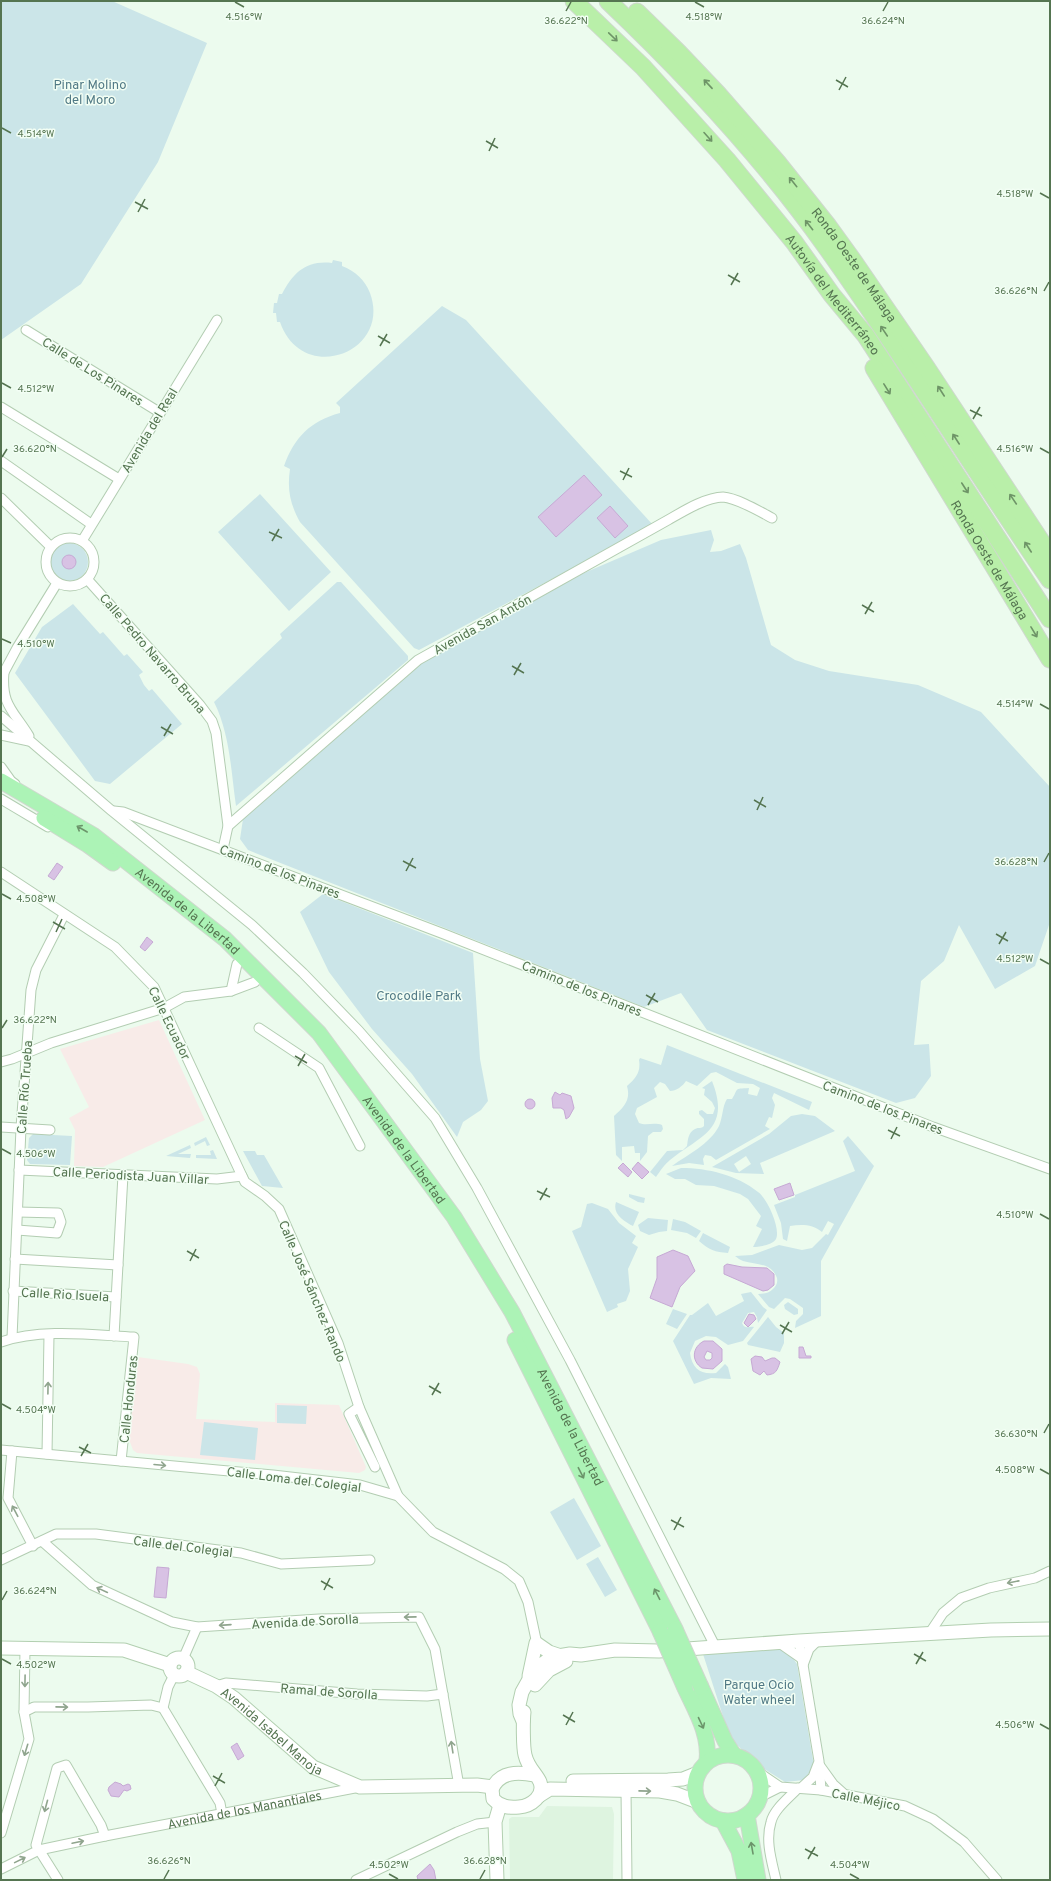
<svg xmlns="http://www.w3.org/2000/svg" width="1051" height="1881" font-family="Overpass,sans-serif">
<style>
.residential{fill:#def4e0}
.education{fill:#f8ebe8}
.green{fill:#cbe5e8;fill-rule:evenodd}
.water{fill:#d8c2e4;stroke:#c6a9d4;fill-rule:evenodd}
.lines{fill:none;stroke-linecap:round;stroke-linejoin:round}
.street-casing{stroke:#b3cdb2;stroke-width:11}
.secondary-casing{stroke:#b2cfb0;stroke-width:15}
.primary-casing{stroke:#cfd8ce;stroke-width:17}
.highway-casing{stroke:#cfd8ce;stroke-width:19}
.street{stroke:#fff;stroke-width:9}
.secondary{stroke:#fff;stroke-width:13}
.primary{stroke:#acf3b6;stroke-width:15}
.highway{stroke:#b9efa9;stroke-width:17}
.primary-bridge-casing{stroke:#cfd8ce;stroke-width:17;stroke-linecap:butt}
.primary-bridge{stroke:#acf3b6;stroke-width:15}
.oneway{stroke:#6e9467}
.oneway2{stroke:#6b946a}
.oneway3{stroke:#90a58e}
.ticks{fill:none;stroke:#557551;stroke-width:1.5}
.labels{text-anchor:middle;stroke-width:3;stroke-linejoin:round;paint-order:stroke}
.park-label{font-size:13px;fill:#507985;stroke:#f2fef4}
.street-label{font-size:13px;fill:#557551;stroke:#f2fef4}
.ticks-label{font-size:10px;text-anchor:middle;fill:#557551;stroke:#f2fef4;stroke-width:3;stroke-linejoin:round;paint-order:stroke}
</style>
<rect width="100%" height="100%" fill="#ecfbee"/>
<!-- residential -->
<path class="residential" d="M547,1806L612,1807L614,1814L613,1880H510L509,1819L512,1817H539Z"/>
<!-- education -->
<path class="education" d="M159,1020L205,1120L103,1167L74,1166L75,1130L69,1118L89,1107L60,1049Z
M138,1357L188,1364L197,1367L200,1374L196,1419L275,1422V1403L339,1405L366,1467L365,1470L359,1473L137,1453L133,1450L130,1442H128Z"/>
<!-- green -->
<path class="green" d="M1,1H112L207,43L158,162L81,284L1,340Z
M333,260L342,262V266C355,271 365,280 370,293C392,353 302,386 280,322H277L276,313H273L274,303H277L279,294H282C293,273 306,260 332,263Z
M442,306L466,320L653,525L419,650L414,648L300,522C290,504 287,489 290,469L284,466C294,438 310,421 340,413V407L336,403Z
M260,494L331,572L289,611L218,532Z
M711,530L714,540L710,552L721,551L740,544L746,558L771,645L795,660L829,671L918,685L981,712L1050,787V922L1035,966L995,989L959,925L944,961L921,981L914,1045L929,1044L931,1076L915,1098L896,1103L707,1030L681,993L644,1007L248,850L240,839L243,819L417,664L584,573L661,540Z
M50 562a19 19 0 1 1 38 0a19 19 0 1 1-38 0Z
M337,582H341L408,656V660L236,806C231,771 230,734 214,702L282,638L280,634Z
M73,604L100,634L103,632L124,656L127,654L143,672L139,675L144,685L149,691L152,689L182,724L110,784L95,781L15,673L42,627Z
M323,894L473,953L480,1059L488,1101L481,1110L463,1122L457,1137L412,1074L372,1029L329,972L300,912Z
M667,1045L812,1102L809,1110L774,1093L772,1098L775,1105L772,1118L769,1117L765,1126L770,1129L716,1160L711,1156L705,1155L703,1159L704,1165L689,1163L672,1166C687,1155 710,1144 719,1126C723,1117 722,1107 727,1099H732C739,1088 733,1089 749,1088L748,1094L757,1096L760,1088L753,1084L737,1083L716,1072L711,1073L697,1086L686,1081C683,1086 676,1091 670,1091L665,1084L660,1082L654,1088L657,1097L637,1108L635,1114L639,1123C646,1126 654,1122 662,1125L663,1129L661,1132H653L648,1136L647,1152L640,1161V1153H635L634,1146L622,1147V1161L616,1155L614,1116C624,1107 631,1100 627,1086C636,1078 641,1072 639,1060L640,1058L661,1065Z
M712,1081C731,1129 702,1135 670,1160C665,1164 660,1171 656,1177L650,1172L667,1151L683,1150L687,1146C688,1139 688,1133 695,1129C699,1127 701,1129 704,1126V1119L699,1114V1111L702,1110L707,1114H713L715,1108L712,1102L704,1095L705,1089L702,1088Z
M802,1114L815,1116L835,1131L760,1163L764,1174L736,1173L712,1167L769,1134L791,1116ZM746,1156L751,1164L739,1172L734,1164Z
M33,1134L72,1136L70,1165L30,1164L27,1160L29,1138Z
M848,1136L874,1166L821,1261V1316L795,1328L796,1321L803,1314V1308L790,1299L785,1298L774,1309L769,1307L758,1294C764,1294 769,1293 773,1289C776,1286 778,1283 777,1278C771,1262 756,1265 743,1261C740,1260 738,1258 735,1256L752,1255L779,1245L802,1250L812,1248L826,1234L828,1235L834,1224L828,1221L822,1232C813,1224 801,1224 790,1226L787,1241L783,1239L781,1223L774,1205L795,1197V1195L855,1171L843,1141Z
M206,1137L210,1145L207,1146L205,1141L195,1146L194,1143Z
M190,1145L191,1148L178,1154H191L190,1158L166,1156Z
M213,1150L217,1159L196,1158V1155H211L210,1151Z
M243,1151H255L257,1155H264L283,1188L262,1186Z
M681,1168C708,1168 737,1175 758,1192C767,1198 781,1229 776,1239C773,1245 759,1247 753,1247L762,1229L756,1226L761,1216L748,1199L740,1194L714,1186L696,1185L685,1179H675L666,1174Z
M629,1194L645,1198L644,1203L638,1202L629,1197Z
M616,1202L639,1212L633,1226C624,1221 612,1214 616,1202Z
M592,1203L608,1209L619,1223L636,1236L632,1243L638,1247L628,1269L630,1291L626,1301L617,1304L618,1307L607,1312L572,1231L581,1227L587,1204Z
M648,1218L668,1220L667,1231L659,1232L649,1235L640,1231L638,1225Z
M673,1219L685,1222L701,1231L696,1238L687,1233L671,1230Z
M703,1233L730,1247L728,1253C715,1252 709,1250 699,1241Z
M751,1292L763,1307L767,1310L758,1323L757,1317L754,1312L748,1313L742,1323C745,1330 749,1326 754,1327L743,1341L728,1345L716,1337L706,1336L695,1341L690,1353C692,1368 700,1375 716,1373L725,1364L728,1367L731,1379L711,1378L694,1384L673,1341L690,1315H692L708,1303L716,1316L744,1301L741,1294Z
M788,1302L798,1309V1314L794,1315L785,1309L784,1305Z
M673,1309L687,1314L677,1329L666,1324Z
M768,1317L776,1327L784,1333V1343L780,1352L748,1345L747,1343Z
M277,1405L307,1406L306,1424L277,1423Z
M204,1422L258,1428L255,1460L200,1455Z
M574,1498L601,1546L577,1560L550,1512Z
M598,1557L617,1590L605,1597L586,1564Z
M776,1648L788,1651L797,1664L814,1766L804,1780L785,1782L758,1765L730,1738L703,1654Z"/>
<!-- water -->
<path class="water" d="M584,475L602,495L556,537L538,517Z
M610,506L628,526L615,538L597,518Z
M62 562a7 7 0 1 1 14 0a7 7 0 1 1-14 0Z
M57,863L63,867L54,880L48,876Z
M147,937L153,942L145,951L140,947Z
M555,1092L560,1095L562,1093L571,1096L574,1108L569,1117L566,1119L564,1110L561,1108H553L552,1098Z
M525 1104a5 5 0 1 1 10 0a5 5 0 1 1-10 0Z
M638,1162L649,1172L642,1179L632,1169Z
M623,1163L632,1172L628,1177L618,1168Z
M790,1183L794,1195L779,1200L774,1189Z
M673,1250L688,1256L695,1271L680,1287L672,1307L650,1298L657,1278V1257Z
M727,1264L742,1267L767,1268L774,1274V1285L768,1290L763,1291L724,1274V1266Z
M749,1314L754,1315L756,1319L748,1327L744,1323Z
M704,1341H713L722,1349V1361L713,1369L702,1368C691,1361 692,1347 704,1341ZM707,1351L712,1353V1358L710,1360H706L704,1357Z
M799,1347H803L806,1356H811V1358H799Z
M755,1356L762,1357L765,1361L772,1358H775L780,1362C777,1371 776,1374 767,1375L764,1371L760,1375L753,1371L751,1359Z
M157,1567L169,1568L166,1598L154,1597Z
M237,1743L244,1756L238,1760L231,1747Z
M115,1782L121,1784L123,1786L128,1784L130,1785L131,1789L127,1791L124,1790L119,1797L111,1796L108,1790L109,1787Z
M430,1864L434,1870L436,1880H418L417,1876Z"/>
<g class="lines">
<!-- street casing -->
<g class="street-casing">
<g id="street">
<path d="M26,330L159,412"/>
<path d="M1,407L119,479"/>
<path d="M1,461L91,524"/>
<path d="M1,498L51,547"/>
<circle cx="70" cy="562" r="24"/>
<path d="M82,541L217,320"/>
<path d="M87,579L200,705L212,721L216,733L228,826L223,849"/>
<path d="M4,672C1,705 13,710 29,736"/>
<path d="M1,678L17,648L57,583"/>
<path d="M1,716L112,811L252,925L303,973L359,1031L435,1118L477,1188L570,1360L715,1646"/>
<path d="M1,735L29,741"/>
<path d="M1,767L11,781L15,784"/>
<path d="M1,799L48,827"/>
<path d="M114,811L123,812L444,934L933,1127L1050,1169"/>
<path d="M228,826L418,660L668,520C682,512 706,497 723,497C737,498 759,511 772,518"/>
<path d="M1,872L115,947L154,987L242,1176L245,1182L265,1196L279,1209L338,1343L359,1407"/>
<path d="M231,991L237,964"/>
<path d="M259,1028L319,1068L360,1146"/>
<path d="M1,1062L12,1059L51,1043L164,1008L184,997L231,991L255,982"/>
<path d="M1,1127L50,1130"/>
<path d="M19,1170L217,1179L242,1176"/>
<path d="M17,1230L57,1233L61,1222L58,1213L18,1212"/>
<path d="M15,1259L118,1265"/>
<path d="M13,1291L116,1297"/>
<path d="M114,1336L123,1175"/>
<path d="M12,1338L21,1128L31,990L36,970L64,915"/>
<path d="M1,1342C41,1328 93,1335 134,1337L121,1461"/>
<path d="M1,1450L273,1475L360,1485L398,1496L433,1532L504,1569L519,1581L528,1602L538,1649"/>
<path d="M12,1451L8,1498L33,1546"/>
<path d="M47,1454L49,1335"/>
<path d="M375,1467L349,1414L359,1407L398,1496"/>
<path d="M42,1541L92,1585L172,1622L197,1627L319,1619L419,1617L435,1649L459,1786"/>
<path d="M1,1560L56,1534H96L241,1553L281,1564L370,1560"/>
<path d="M929,1634L943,1613L961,1598L989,1588L1035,1578L1050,1571"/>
<path d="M799,1641L819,1761L821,1790"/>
<path d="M778,1642L801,1658"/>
<path d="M183,1659L197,1627"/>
<path d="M803,1665L809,1649L818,1640"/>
<path d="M174,1675L168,1687L163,1708L220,1803L222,1814"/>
<path d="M216,1686L226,1683L357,1694L427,1696L443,1694"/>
<path d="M24,1712L34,1707H88L151,1705L163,1708"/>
<path d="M820,1766L833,1784L843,1793"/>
<path d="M758,1772L780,1787L821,1790L905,1806L933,1819L964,1842L997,1880"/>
<path d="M801,1788L813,1777L818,1764"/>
<path d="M626,1790L627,1880"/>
<path d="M760,1797L780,1787"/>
<path d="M1,1833L29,1739L24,1712L25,1649"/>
<path id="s1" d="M1,1869L39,1850L105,1836L360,1787"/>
<path d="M58,1880L36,1845L57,1768L66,1765L101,1825L105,1836"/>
<path d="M356,1880L457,1832L477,1824L495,1822"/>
<path d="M776,1880C772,1862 765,1841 771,1822C774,1809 789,1798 798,1788"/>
</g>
</g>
<!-- secondary casing -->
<g class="secondary-casing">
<g id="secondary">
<path d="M1,1648L124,1650L170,1665"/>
<circle cx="179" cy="1667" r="9"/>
<path id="s2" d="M186,1672L216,1686L234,1698L313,1767L360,1787L477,1785L493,1787"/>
<path d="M529,1676L536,1643L549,1652L561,1656"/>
<path d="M535,1685L549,1670L566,1661"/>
<path d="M524,1712C523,1721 523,1747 525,1755C528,1768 536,1773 540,1782C545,1796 531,1806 519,1807C509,1808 501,1807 493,1799L492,1789C500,1771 518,1772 535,1775"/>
<path d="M523,1721L520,1714L519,1705L522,1692L531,1676L542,1664L552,1657L570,1654L581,1655L615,1650L659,1651L799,1641L991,1630L1050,1629"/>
<path d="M573,1781L668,1780L683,1779L698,1773"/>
<path d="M539,1796L550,1789L660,1791L677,1794L698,1802"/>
<path d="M497,1880L495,1822L500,1805"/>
</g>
</g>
<!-- primary casing -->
<g class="primary-casing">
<g id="primary">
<path id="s3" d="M1,781L93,835L225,939L319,1033L454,1217L512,1312L675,1629"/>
<path d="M44,818L88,845L113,863"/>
<path d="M515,1340L660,1631"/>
<path d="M701,1687L725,1741L734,1755"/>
<path d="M685,1688C696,1712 710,1734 707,1762"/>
<circle cx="728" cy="1788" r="33"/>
<path d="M747,1815L758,1880"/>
<path d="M723,1821L739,1851L745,1880"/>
</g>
</g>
<!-- highway casing -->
<g class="highway-casing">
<g id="highway">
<path id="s4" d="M574,1L643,67L727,160L794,242L832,295L866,336L1050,619"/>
<path d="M608,1C687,76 764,159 827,248C904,356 974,470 1050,580"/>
<path id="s5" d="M637,12L678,52L717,93L777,162L828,226L854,262L926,367L1050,555"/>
<path id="s6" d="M874,368L1050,659"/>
</g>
</g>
<!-- street -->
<use href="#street" class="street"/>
<!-- secondary -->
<use href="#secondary" class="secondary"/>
<!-- primary -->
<use href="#primary" class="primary"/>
<!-- highway -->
<use href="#highway" class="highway"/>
<!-- primary-bridge casing -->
<g class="primary-bridge-casing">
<path id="primary-bridge" d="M675,1629L701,1687
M660,1631L685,1688"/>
</g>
<!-- primary-bridge -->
<use href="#primary-bridge" class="primary-bridge"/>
</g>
<!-- one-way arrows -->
<defs><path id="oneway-shaft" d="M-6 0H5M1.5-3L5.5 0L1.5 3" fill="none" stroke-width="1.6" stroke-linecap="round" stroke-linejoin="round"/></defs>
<g class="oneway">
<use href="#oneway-shaft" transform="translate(613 37) rotate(44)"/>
<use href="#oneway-shaft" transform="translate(708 84) rotate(-133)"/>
<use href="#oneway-shaft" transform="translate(708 137) rotate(48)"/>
<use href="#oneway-shaft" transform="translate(793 182) rotate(-129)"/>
<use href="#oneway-shaft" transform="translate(809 225) rotate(-128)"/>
<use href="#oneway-shaft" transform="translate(884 331) rotate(-124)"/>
<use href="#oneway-shaft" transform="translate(887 389) rotate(58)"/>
<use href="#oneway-shaft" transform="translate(941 391) rotate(-123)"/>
<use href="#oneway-shaft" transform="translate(956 439) rotate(-123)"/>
<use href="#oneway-shaft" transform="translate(965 488) rotate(57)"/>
<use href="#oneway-shaft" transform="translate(1013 499) rotate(-124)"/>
<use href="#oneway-shaft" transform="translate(1028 547) rotate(-123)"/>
<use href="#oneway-shaft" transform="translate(1034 632) rotate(59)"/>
</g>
<g class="oneway2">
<use href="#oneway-shaft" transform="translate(82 829) rotate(-150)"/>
<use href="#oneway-shaft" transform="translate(581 1473) rotate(63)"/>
<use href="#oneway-shaft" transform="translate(657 1594) rotate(-117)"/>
<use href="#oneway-shaft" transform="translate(701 1723) rotate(65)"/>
<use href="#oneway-shaft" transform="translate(752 1848) rotate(-100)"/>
</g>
<g class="oneway3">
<use href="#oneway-shaft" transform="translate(48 1388) rotate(-89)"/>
<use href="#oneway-shaft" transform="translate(160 1465) rotate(5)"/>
<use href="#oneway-shaft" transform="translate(15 1511) rotate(-118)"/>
<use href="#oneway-shaft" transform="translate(1013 1582) rotate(169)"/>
<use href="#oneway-shaft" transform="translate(102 1590) rotate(-155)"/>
<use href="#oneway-shaft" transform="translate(410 1617) rotate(179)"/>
<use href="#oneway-shaft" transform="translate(225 1625) rotate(176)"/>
<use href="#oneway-shaft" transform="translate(25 1681) rotate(91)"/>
<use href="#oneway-shaft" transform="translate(62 1707) rotate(1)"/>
<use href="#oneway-shaft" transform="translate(452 1747) rotate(-99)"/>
<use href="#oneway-shaft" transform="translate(26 1750) rotate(107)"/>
<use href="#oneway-shaft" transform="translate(645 1791) rotate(1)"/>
<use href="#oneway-shaft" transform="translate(46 1806) rotate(105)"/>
<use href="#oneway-shaft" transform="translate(78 1842) rotate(-12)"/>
<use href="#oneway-shaft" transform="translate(20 1860) rotate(-26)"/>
</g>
<!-- ticks -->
<path class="ticks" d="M235,2L244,7M695,2L704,7M566,11L571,2M883,11L888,2M836,80L848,87M839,90L846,77M2,128L11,133M486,141L498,148M489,151L495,138M1040,193L1049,198M135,202L148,209M138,212L145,199M728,275L740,282M731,285L738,273M1044,291L1049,282M378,336L390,343M380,346L387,334M2,383L11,388M970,410L982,416M973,419L980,407M1040,448L1049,453M2,457L7,449M620,471L632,477M623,480L629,468M269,532L282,538M272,541L279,529M862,605L874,612M865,614L872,602M2,639L11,643M512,666L524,673M514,675L521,663M1040,704L1049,709M161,727L173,734M164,736L171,724M754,800L766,807M757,810L763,797M403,861L416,868M1044,862L1049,853M406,871L413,858M2,894L11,899M53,922L65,929M56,932L62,919M996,934L1008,941M999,944L1006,932M1040,959L1049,964M646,995L658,1002M648,1005L655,993M2,1028L7,1020M295,1056L307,1063M298,1066L305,1054M888,1130L900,1136M891,1139L897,1127M2,1149L11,1154M537,1191L550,1197M540,1200L547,1188M1040,1214L1049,1219M187,1251L199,1258M190,1261L196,1249M780,1325L792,1332M782,1334L789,1322M429,1386L441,1393M432,1395L439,1383M2,1404L11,1409M1044,1433L1049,1424M79,1447L91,1453M81,1456L88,1444M1040,1469L1049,1474M671,1520L684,1527M674,1530L681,1517M321,1581L333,1588M324,1590L330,1578M2,1600L7,1591M914,1654L926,1661M2,1659L11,1664M916,1664L923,1652M563,1715L575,1722M1040,1724L1049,1729M566,1725L573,1712M213,1776L225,1783M215,1786L222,1773M805,1849L818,1856M808,1859L815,1847M389,1874L398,1879M850,1874L859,1879M164,1879L169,1870M480,1879L485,1870"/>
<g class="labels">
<!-- park labels -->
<g class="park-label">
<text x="90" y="89">Pinar Molino<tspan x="90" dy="15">del Moro</tspan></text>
<text x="419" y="1000">Crocodile Park</text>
<text x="759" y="1689">Parque Ocio<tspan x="759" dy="15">Water wheel</tspan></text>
</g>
<!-- street labels -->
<g class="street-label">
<text dy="5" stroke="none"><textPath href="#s5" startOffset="334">Ronda Oeste de Málaga</textPath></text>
<text dy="5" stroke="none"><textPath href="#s4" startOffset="392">Autovía del Mediterráneo</textPath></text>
<text transform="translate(93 371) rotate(32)" y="5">Calle de Los Pinares</text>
<text transform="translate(149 430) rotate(-59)" y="5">Avenida del Real</text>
<text dy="5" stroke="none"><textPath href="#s6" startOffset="224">Ronda Oeste de Málaga</textPath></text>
<text transform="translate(482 624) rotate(-29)" y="5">Avenida San Antón</text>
<text transform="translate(153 653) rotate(49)" y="5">Calle Pedro Navarro Bruna</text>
<text transform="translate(280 871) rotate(21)" y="5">Camino de los Pinares</text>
<text dy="5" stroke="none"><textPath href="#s3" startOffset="228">Avenida de la Libertad</textPath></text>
<text transform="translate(582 988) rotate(22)" y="5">Camino de los Pinares</text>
<text transform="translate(170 1023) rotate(64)" y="5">Calle Ecuador</text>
<text transform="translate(24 1087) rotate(-86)" y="5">Calle Río Trueba</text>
<text transform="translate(883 1107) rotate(21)" y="5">Camino de los Pinares</text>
<text dy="5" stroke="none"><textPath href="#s3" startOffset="552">Avenida de la Libertad</textPath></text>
<text transform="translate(131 1175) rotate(3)" y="5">Calle Periodista Juan Villar</text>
<text transform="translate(313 1291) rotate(67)" y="5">Calle José Sánchez Rando</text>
<text transform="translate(65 1294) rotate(3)" y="5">Calle Rio Isuela</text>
<text transform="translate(128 1399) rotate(-84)" y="5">Calle Honduras</text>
<text dy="5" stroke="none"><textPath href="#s3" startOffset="876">Avenida de la Libertad</textPath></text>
<text transform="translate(294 1479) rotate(7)" y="5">Calle Loma del Colegial</text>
<text transform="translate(183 1546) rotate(7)" y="5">Calle del Colegial</text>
<text transform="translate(305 1621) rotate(-3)" y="5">Avenida de Sorolla</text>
<text transform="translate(329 1691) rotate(4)" y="5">Ramal de Sorolla</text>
<text dy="5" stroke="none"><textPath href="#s2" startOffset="105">Avenida Isabel Manoja</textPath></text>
<text transform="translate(866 1799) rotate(11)" y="5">Calle Méjico</text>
<text dy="5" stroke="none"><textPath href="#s1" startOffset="252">Avenida de los Manantiales</textPath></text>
</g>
</g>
<g class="ticks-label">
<text x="244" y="20">4.516°W</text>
<text x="704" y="20">4.518°W</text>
<text x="566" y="24">36.622°N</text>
<text x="883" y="24">36.624°N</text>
<text x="36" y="137">4.514°W</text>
<text x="1015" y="197">4.518°W</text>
<text x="1016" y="294">36.626°N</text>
<text x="36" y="392">4.512°W</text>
<text x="1015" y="452">4.516°W</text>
<text x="35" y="452">36.620°N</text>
<text x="36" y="647">4.510°W</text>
<text x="1015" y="707">4.514°W</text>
<text x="1016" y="865">36.628°N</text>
<text x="36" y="902">4.508°W</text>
<text x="1015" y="962">4.512°W</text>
<text x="35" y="1023">36.622°N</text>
<text x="36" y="1157">4.506°W</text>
<text x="1015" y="1218">4.510°W</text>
<text x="36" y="1413">4.504°W</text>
<text x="1016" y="1437">36.630°N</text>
<text x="1015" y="1473">4.508°W</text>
<text x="35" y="1594">36.624°N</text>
<text x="36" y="1668">4.502°W</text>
<text x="1015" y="1728">4.506°W</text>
<text x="169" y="1864">36.626°N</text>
<text x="485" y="1864">36.628°N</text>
<text x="389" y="1868">4.502°W</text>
<text x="850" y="1868">4.504°W</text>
</g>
<!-- border -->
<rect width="1051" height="1881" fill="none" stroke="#557551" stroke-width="4"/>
</svg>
